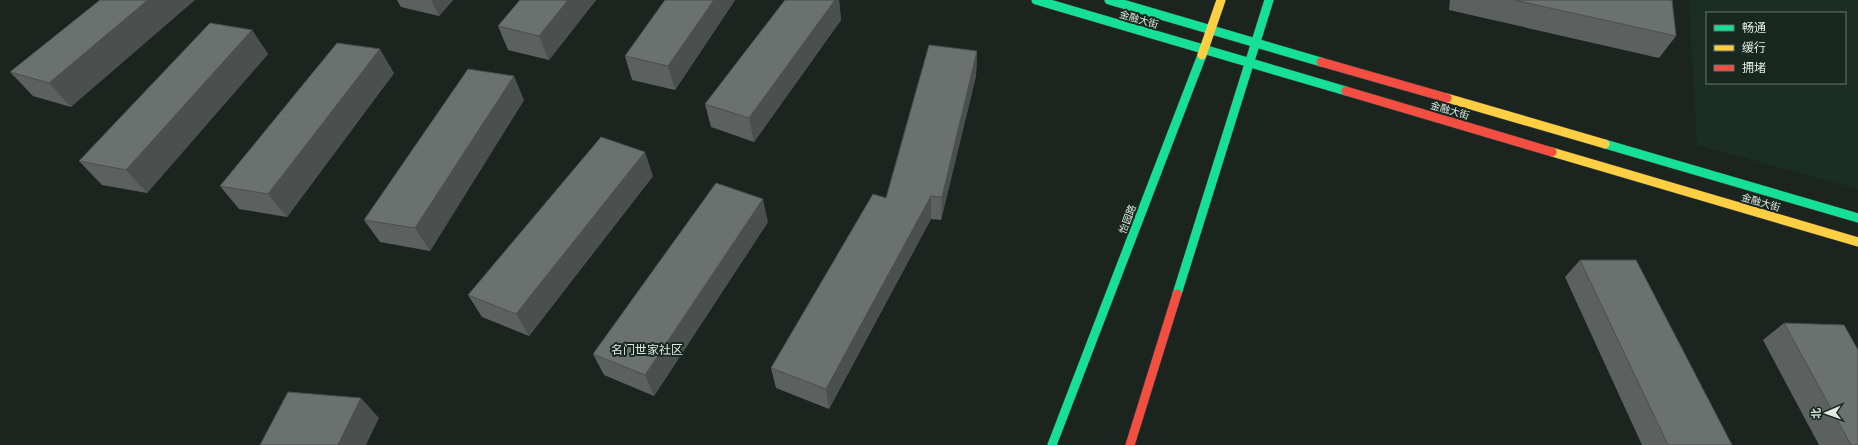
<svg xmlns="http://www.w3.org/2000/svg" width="1858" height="445" font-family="Signika,'Noto Sans SC',sans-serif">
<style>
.built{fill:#1b2e26;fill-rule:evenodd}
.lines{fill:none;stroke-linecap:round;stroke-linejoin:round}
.fast-casing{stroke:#3b413e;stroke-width:10}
.slow-casing{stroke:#3b413e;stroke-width:10}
.jam-casing{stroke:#3b413e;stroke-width:10}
.fast{stroke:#16e098;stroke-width:9}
.slow{stroke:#ffcf43;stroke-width:9}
.jam{stroke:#f24e42;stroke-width:9}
.wall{fill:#5c615f}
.shaded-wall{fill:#4b4f4d}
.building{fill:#6b716e;stroke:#4b4f4d}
.labels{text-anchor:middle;stroke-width:4;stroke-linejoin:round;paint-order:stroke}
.street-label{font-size:10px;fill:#e1eae5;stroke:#192721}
.quarter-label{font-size:12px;fill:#e1eae5;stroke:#192721}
</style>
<rect width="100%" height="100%" fill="#1c2420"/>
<!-- built -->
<path class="built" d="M1689,0H1858V189L1697,145ZM1707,13H1845V83H1707Z"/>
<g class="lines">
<!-- fast casing -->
<g class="fast-casing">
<path id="fast" d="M1036,0L1346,91
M1109,0L1321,62
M1605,144L1858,218
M1177,294L1269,0
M1052,445L1202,55"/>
</g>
<!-- slow casing -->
<g class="slow-casing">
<path id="slow" d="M1202,55L1221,0
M1447,98L1605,144
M1552,152L1858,242"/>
</g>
<!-- jam casing -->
<g class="jam-casing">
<path id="jam" d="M1321,62L1447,98
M1346,91L1552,152
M1130,445L1177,294"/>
</g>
<!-- fast -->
<use href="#fast" class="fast"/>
<!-- slow -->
<use href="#slow" class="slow"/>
<!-- jam -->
<use href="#jam" class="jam"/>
</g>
<!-- wall -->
<path class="wall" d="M100,0L71,107L33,96L10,72Z
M397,0H453L439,16L401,7Z
M520,0H596L549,60L508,50L498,26Z
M665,0H735L675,90L632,80L625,56Z
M785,0H839L841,20L754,142L711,127L705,104Z
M1450,0H1672L1676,36L1659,58L1449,10Z
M252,30L268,54L147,193L102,185L79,161Z
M977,51L976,76L941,220L931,219L829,409L776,388L771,368L886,198Z
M394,73L287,217L239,209L220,186Z
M524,100L430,251L380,242L364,220Z
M653,176L529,336L482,317L468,295Z
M768,222L654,396L604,375L593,354Z
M1580,260L1732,445H1642L1565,277Z
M1784,323L1858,445H1819L1763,340Z"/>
<!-- shaded-wall -->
<path class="shaded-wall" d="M148,0H195L71,107L49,83Z
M431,0H453L439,16Z
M568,0H596L549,60L539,36Z
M714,0H735L675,90L668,66Z
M835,0H839L841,20L754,142L749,118Z
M252,30L268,54L147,193L126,170Z
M380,49L394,73L287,217L268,194Z
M977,51L976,76L941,220L942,197Z
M514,76L524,100L430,251L415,228Z
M645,152L653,176L529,336L516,314Z
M931,196V219L829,409L826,389Z
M763,199L768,222L654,396L645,375Z
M361,398L379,418L366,445H338Z"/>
<!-- building -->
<path class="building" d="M100,0H148L49,83L10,72Z
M520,0H568L539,36L498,26Z
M665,0H714L668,66L625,56Z
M785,0H835L749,118L705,104Z
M1514,0H1672L1676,36Z
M210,23L252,30L126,170L79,161Z
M337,43L380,49L268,194L220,186Z
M929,45L977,51L942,197L931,196L826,389L771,368L873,194L886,198Z
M468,69L514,76L415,228L364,220Z
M601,137L645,152L516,314L468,295Z
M716,183L763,199L645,375L593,354Z
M1580,260H1636L1732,445H1668Z
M1784,323L1844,325L1858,350V445H1851Z
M288,392L361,398L338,445H260Z"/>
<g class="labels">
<!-- street labels -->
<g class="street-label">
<text transform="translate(1139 19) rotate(16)" y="4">金融大街</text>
<text transform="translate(1450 110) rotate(16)" y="4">金融大街</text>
<text transform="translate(1761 202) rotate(16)" y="4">金融大街</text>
<text transform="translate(1127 219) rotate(-69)" y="4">怡园路</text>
</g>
<!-- quarter labels -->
<g class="quarter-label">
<text x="647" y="354">名门世家社区</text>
</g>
</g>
<!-- legend -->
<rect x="1706" y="12" width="140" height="72" fill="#192721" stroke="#69756f"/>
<rect x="1714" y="25" width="20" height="6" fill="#16e098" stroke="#69756f"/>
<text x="1742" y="32" font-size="12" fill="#e1eae5">畅通</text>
<rect x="1714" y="45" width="20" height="6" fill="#ffcf43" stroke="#69756f"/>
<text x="1742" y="52" font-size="12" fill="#e1eae5">缓行</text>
<rect x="1714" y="65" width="20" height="6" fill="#f24e42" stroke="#69756f"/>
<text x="1742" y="72" font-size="12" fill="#e1eae5">拥堵</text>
<!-- north arrow -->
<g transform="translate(1826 413) rotate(268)" stroke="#192721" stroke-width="3" paint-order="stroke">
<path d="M0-3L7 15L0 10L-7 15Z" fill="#e1eae5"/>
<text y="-6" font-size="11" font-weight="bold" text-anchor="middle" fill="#e1eae5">北</text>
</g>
</svg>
